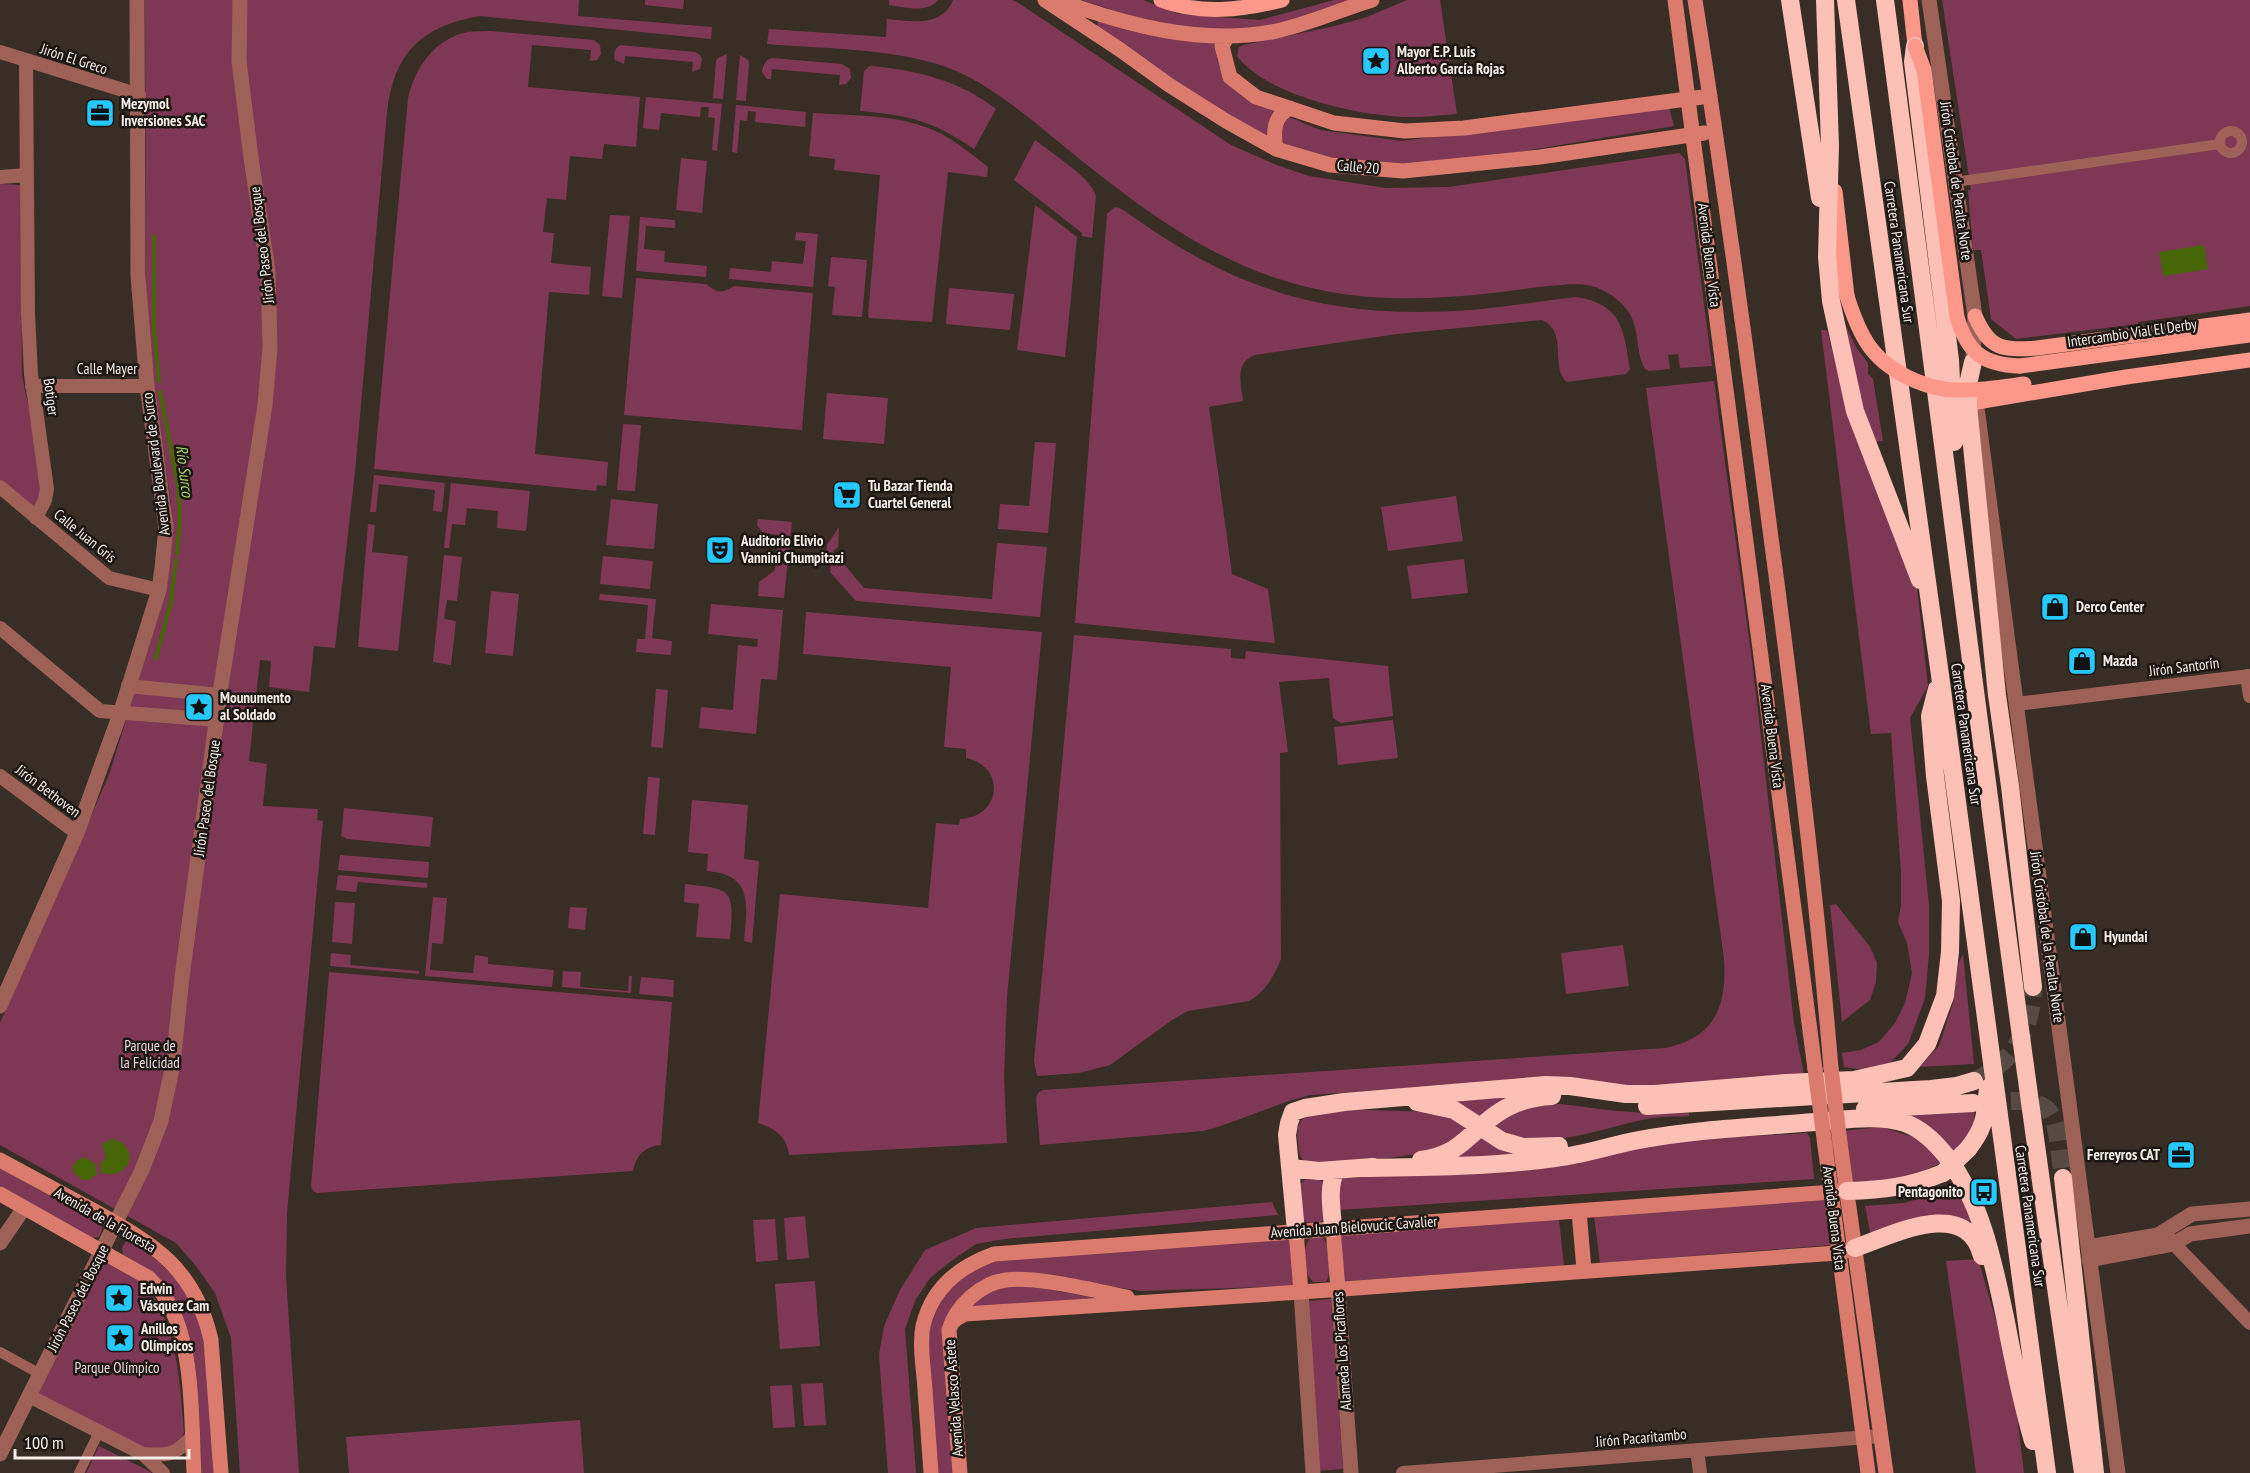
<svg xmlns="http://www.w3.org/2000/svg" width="2250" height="1473" font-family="'PT Sans Narrow',sans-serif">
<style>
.green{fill:#7e3855}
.water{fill:#466607}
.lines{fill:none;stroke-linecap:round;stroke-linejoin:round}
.stream{stroke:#466607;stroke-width:4}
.motorway-tunnel{stroke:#554b42;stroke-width:18;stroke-dasharray:18 9;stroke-linecap:butt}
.pedestrian{stroke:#9e6158;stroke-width:10}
.minor{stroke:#9e6158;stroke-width:14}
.tertiary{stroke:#9e6158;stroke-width:15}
.secondary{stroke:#da7b6d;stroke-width:15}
.primary{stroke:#fb9889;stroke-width:15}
.motorway{stroke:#fdc0b6;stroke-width:18}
.secondary-bridge{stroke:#da7b6d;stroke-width:15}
.primary-bridge{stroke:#fb9889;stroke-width:15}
.motorway-bridge{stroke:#fdc0b6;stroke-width:18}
.labels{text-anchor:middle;stroke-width:5;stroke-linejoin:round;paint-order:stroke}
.poi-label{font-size:15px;font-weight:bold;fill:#f6efe9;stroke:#1c1713;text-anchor:start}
.street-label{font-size:15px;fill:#f6efe9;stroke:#1c1713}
.park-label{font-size:15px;fill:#f0d7df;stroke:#1c1713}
.water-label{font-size:16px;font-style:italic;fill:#a9d869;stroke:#1c1713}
</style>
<rect width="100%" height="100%" fill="#392e25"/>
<!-- green -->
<path class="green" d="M145,0H579L578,16L712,27L711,39L480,16C421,26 394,53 387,112L355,472L335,648L314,646L309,692L269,687L271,661L260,660L249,761L267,764L263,806L318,809L317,820L323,821L287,1213L286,1277L299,1473H240L231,1338L215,1293L196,1266L176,1243L0,1145V1023L109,775L164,598L172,536L171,502L152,382L146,322Z
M645,0H684L683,9L645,5Z
M889,0H938C927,14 904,7 889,5Z
M953,0H1012L1017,2L1231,145L1274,164L1309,176L1386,188L1449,187L1679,153L1685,159L1712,366L1680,368L1678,354L1668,355L1670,369L1649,371L1645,369C1633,348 1643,325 1622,304C1614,296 1603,289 1592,286C1571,280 1516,291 1492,293C1431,300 1368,302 1307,287C1214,265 1139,207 1066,148C1034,122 1002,94 965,75C911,48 828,49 767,44L769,29L886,37L887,19C913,21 941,28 953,0Z
M1082,0H1143L1178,14L1260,20L1334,0H1354L1275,27L1231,31L1188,29L1140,19Z
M1407,0H1440L1457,114C1441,115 1426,117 1411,117C1362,117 1267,96 1237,56L1239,47L1243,45L1335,26L1367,17Z
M1942,0H2250V306L2139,322L2138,324L2016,339L1991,319L1981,250H1973L1968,190H1971Z
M1098,20L1154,33L1219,44L1217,60L1225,81L1249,100L1320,130L1401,141L1669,107L1674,126L1464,161L1405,165L1333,159L1281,144L1192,96L1097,29Z
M491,31L594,40L600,45L601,54L597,60L590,61L591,50L532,45L528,87L640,97L636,147L604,144L602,159L570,156L566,200L547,198L543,232L554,233L551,263L591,267L589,295L549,292L535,454L608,462L606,486L597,485L596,491L374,469L408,98C415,68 435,38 468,32C475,31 484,31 491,31Z
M620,45L695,52L700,55L702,59L700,69L692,72L693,62L625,56L624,64L615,60C613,54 614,49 620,45Z
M727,54L723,99L713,98L716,61L718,58Z
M740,55L748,60L749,64L746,101L736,100Z
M772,58L842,64L850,69L851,78L846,84L839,85L840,75L772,69L771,79H767L762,72C763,65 765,60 772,58Z
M870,66C916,70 959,80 996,109L974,149C933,121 909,115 860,111L864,71Z
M646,97L722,104L717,151L712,150L715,118L708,117L709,107H701L700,117L661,113L659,130L643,128Z
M736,105L806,112L805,127L755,122L756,112L748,111L747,121L740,120L737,153L732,152Z
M813,113C856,116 903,114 942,134C958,143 973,155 988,167L987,177L948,172L932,322L869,318L868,315L880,175L834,170L835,159L809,156Z
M1035,140C1051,153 1091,177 1096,196L1092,238L1082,236V233L1014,180Z
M681,158L707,161L702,213L676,210Z
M0,184L20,185L22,376L45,484L34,509L0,480Z
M1035,205L1077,237L1065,357L1017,350Z
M1115,207L1122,209C1238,293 1329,320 1472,310C1507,307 1541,301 1576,297C1622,304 1624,330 1630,369L1626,374L1567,382C1549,367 1569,332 1542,320L1397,334L1255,355C1234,363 1241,383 1243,401L1209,407L1232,574L1268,589L1275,643L1075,623L1107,214Z
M610,215L630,216L622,298L602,296Z
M640,217L675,220V228L646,226L644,249L665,251L664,262L707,266L706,277L636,271Z
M796,232L818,234L813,287L729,279L730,268L771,272L772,261L803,264L806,241L795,240Z
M831,257L867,260L862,317L832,315L835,287L828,286Z
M636,278L706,284C717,293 722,294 734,286L813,293L802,430L624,415Z
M949,288L1014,294L1010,330L946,324Z
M1843,320L1856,347L1868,363V374L1873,379L1883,441L1871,442Z
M1821,330H1827L1844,397L1917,587L1928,686L1910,718L1929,905V954L1925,998L1908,1044L1891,1062L1865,1070L1844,1067L1842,1053L1861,1050L1879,1042L1895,1023L1905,1003L1912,973L1907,943L1898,922L1901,905V872L1891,733L1871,734Z
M1714,381L1753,668L1794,1023L1804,1075L1645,1088L1556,1078L1310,1095C1273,1104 1239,1122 1203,1131L1040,1145L1036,1098L1038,1093L1043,1090L1665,1048C1715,1038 1727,1006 1724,959L1646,388Z
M827,393L888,398L884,444L823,439Z
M623,424L641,425L635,491L617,490Z
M1035,442L1056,443L1048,533L998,529L1000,504L1029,506Z
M374,475L445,483L442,512L433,511L435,490L379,484L376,512H370Z
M451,483L530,491L526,531L497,528L498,511L467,508L465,525L452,524L449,548H444Z
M1456,496L1463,541L1388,551L1381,507Z
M611,499L658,504L654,549L606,545Z
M758,519L792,522L784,598L758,596L759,582L775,570L778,535L763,533L757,525Z
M368,524L375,525L372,552L408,556L398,651L358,647Z
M839,527L838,547L833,551L864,588L992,599L997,543L1047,547L1040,617L856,601L830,572L831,557L825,562L827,545Z
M444,555L462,557L457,601L447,600L444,619L456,621L451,665L433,662Z
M603,556L653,561L650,589L600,584Z
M1464,559L1468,593L1412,599L1407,566Z
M491,591L519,594L513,656L485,653Z
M600,594L656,599L652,638L672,641L671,655L636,652L637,639H645L648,605L599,600Z
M711,604L783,610L777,680L761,679L756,734L699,728L701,707L733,710L738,645L757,647L758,639L708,634Z
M806,612L1042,632L1007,997L1004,1077L1007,1143L789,1155C787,1137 775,1128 758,1123L780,894L928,908L936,823L959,825L960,819C1002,817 1006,766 966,758V749L944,747L951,667L803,654Z
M1074,635L1231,649V658L1245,659L1246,651L1388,666L1393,716L1341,723L1333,718L1329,678L1279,682L1288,752L1280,753L1281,959C1274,976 1265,992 1249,1001L1188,1011L1172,1020L1110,1065L1079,1073L1037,1076L1034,1061Z
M656,689L668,690L663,748L651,747Z
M1393,720L1398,758L1338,765L1334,727Z
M648,777L660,778L655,835L643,834Z
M692,800L748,805L744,859L759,861L752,943L744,941C747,905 754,875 707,871L708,854L688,852Z
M344,808L433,817L430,847L347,839L341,836Z
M340,855L429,862L428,878L338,870Z
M338,875L427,883V888L358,882L356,892L336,890Z
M685,884C734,889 734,890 730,939L696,937L699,904L684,902Z
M433,897L447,898L443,944L432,943L430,970L473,973L475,955L488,957V964L554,970L552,987L425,976Z
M335,902L355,903L352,944L332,942Z
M1836,904L1870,947L1877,963L1876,982L1870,1000L1842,1022L1830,905Z
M570,907L587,908L585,930L568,928Z
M1623,945L1629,986L1566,994L1561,953Z
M331,953L351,955L350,965L419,971V974L330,966Z
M1963,954L1974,1064L1919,1067L1939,1046L1953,1003L1958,964Z
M563,971L581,972L580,987L628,991L629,976H632L631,993L562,987Z
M329,972L672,1002L661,1145C645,1146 636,1155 633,1171L317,1193L313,1191L311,1186Z
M641,977L674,980L673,997L639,994Z
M1524,1092L1481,1118L1442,1099Z
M1561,1104C1604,1110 1645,1115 1689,1113V1116C1675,1117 1660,1116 1647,1119C1595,1129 1544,1155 1494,1127C1512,1109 1537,1105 1561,1104Z
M1368,1110L1436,1112L1448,1115L1470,1128C1460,1135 1450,1143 1439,1149C1427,1155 1320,1167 1307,1163C1299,1160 1299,1150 1298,1143C1298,1135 1296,1128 1301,1121C1310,1109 1353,1110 1368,1110Z
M1974,1112C1977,1129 1965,1141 1954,1152C1938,1131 1919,1123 1895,1114Z
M1881,1127L1917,1138L1943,1162L1900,1181L1850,1186L1842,1131Z
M1807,1133L1810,1138L1814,1179L1339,1210L1337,1178L1540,1168L1666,1141Z
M1482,1137L1530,1156L1445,1162Z
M0,1167L101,1223L102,1230L99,1237L91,1238L0,1186Z
M1307,1178H1317L1325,1183L1326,1219C1318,1224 1311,1225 1302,1220L1299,1185Z
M1959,1187L1976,1222L1930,1216L1871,1237L1865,1206L1904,1203Z
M1825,1200L1832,1245L1600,1263L1594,1216Z
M1272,1202L1278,1215L1005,1239L976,1244L951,1261L930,1278L915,1301L905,1329L916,1473H888L879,1355L884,1326L900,1290L925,1250L976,1228Z
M805,1216L809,1258L787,1260L784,1218Z
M775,1219L778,1260L756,1262L753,1220Z
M1559,1219L1564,1266L1346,1281L1342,1278L1340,1238L1343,1234Z
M1322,1237C1333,1249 1333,1268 1326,1282H1313C1302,1270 1301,1252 1310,1238Z
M1288,1238L1292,1241L1295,1282L1292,1286L1141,1291L1029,1274L956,1305L954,1473H936L928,1338C936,1297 957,1276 995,1261Z
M131,1240C152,1256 172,1271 187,1293C212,1331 211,1426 214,1473H202C199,1426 202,1339 174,1301C159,1281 142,1267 123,1254L122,1248L126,1241Z
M1978,1259L2012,1375L2024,1473H1976L1946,1261Z
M105,1262C114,1266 126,1270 134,1276C177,1310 180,1382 184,1432L181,1441L176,1446L147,1451L37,1393Z
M815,1281L820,1346L780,1349L775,1284Z
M1009,1285L1046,1289L1095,1298L967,1309L980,1297Z
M1331,1299L1343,1469L1317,1471L1307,1301Z
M823,1383L826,1425L804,1426L801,1384Z
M792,1385L795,1427L773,1428L770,1386Z
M580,1420L584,1473H349L346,1437Z
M99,1446L151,1472V1473H86Z"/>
<!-- water -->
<path class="water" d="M2204,245L2208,269L2163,276L2159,252Z
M112,1139C140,1144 133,1181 101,1173L100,1164L106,1157L102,1144Z
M85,1157L96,1165L97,1174L88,1180H82L74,1173L73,1166L77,1160Z"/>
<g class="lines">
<!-- stream -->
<path class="stream" d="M154,236V329L159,381
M160,392L178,485L180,521L177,554
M156,658L171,602L176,560"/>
<!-- motorway-tunnel -->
<path class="motorway-tunnel" d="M1974,1081C2013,1063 2032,1030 2033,987
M1984,1103C2004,1102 2043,1094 2053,1118C2058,1128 2061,1165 2063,1178"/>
<!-- pedestrian -->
<path class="pedestrian" d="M2220 142a11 11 0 1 1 22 0a11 11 0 1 1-22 0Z
M1955,182L2220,144
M0,1352L40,1374
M79,1473L99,1432"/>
<!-- minor -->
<path class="minor" d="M0,52L139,95
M26,61L28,314L31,374L47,489L45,500L36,518
M0,177L26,175
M32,386H147
M0,487L109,578L159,590
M0,628L100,711L218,720
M2247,676L2250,696
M128,686L220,695
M2016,704L2250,676
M0,776L77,833
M2168,1236L2174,1244L2250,1323
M29,1396L143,1454L163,1473
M1697,1450L1700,1473
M143,1454C168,1456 175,1455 192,1437
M1403,1473L1881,1436"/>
<!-- tertiary -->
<path class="tertiary" d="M1929,0L1975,316L1973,358
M1977,408L2118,1473
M0,1006L77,833L121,711L159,590L162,568L166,527L147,386L138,276L137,0
M0,1243L24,1208
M2088,1247L2158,1235L2192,1214L2250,1209
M2089,1260L2174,1244L2190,1234L2250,1226
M1338,1289L1351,1473
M1301,1292L1313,1473
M0,1454L142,1170L161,1121L173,1064L182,977L221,686L265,405L270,348L268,271L251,158L239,61L240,0"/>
<!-- secondary -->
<path class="secondary" d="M1045,0L1119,49L1169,85L1226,121L1276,149L1330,165L1403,171L1540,157L1704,133
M1058,0C1126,25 1199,45 1272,32C1307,25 1339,10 1372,0
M1675,0L1815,1069
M1695,0C1723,176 1747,353 1770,530C1794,709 1816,888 1831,1068
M1228,36L1222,46L1230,77L1256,97L1334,123L1405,131L1464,128L1710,96
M1276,149C1273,133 1273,116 1290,108
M1840,1143L1886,1473
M1825,1146L1868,1473
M0,1160C30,1176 59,1192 89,1208C151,1243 194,1265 211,1340L221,1473
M0,1194L149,1278C154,1284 160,1289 164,1296C195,1342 191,1419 194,1473
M1579,1211L1584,1270
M1333,1228L1338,1289
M1296,1231L1301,1292
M951,1324L956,1319L965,1314L1301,1292L1837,1253L1855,1248
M931,1473C929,1445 927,1418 925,1390C924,1370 919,1346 923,1326C932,1288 960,1266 994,1254L1847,1191
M960,1473L949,1330C956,1306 981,1283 1006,1280C1037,1276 1095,1291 1127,1297"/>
<!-- primary -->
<path class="primary" d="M1161,0C1200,15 1242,10 1282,0
M1910,0L1915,46
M1835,191L1847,296
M1975,316C1990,350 2002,350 2037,348L2250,320
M2020,366L2250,335
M1977,402L2126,377L2250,360"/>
<!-- motorway -->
<path class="motorway" d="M1790,0L1820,198
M1825,0L1830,146L1827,257L1831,301L1855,411L1920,580
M1846,0L1940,675L2047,1473
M1885,0C1950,491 2010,983 2083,1473
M1915,46L1913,62L1950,360L1954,442
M1973,362L1968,384V406L1997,695L2010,786L2033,987
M1417,1102L1454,1110L1502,1141L1523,1147L1559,1146
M1647,1106L1931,1089L1957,1086L1974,1081
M1865,1109L1973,1103
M1968,1149C1986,1126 1985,1116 1988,1088
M1421,1160C1461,1154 1466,1136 1495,1115C1511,1103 1532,1097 1552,1096
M1291,1168L1319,1171L1373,1167
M1361,1168C1425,1167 1491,1167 1555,1158C1584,1155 1611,1145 1639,1140C1697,1129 1757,1127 1815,1122C1844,1120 1877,1114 1905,1123C1922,1129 1936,1143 1947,1157C1982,1204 1993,1261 2005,1317C2013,1359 2021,1400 2033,1441
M2063,1178L2095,1473
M1847,1191C1883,1190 1909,1187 1943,1173
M1333,1228C1332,1208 1327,1189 1336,1170
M1296,1231L1287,1135L1289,1123L1293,1112L1305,1108L1344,1102L1546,1085L1570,1086L1626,1094H1655L1786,1083L1854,1080L1907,1068L1927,1044L1945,996L1950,952L1951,901L1935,776L1930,716L1937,689
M1855,1248C1893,1235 1966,1196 1982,1256"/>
<!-- secondary-bridge -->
<path class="secondary-bridge" d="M1831,1068L1840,1143
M1815,1069L1825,1146"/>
<!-- primary-bridge -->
<path class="primary-bridge" d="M1915,46L1924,70L1957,317C1967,352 1983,365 2020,366
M1847,296C1860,338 1873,363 1916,381C1928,386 1942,390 1956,390C1979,391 2002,387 2024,384"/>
<!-- motorway-bridge -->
<path class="motorway-bridge" d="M1943,1173L1968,1149"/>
</g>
<!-- icons -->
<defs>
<g id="sight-square" transform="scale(1.5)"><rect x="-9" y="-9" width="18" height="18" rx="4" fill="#26c9fe" stroke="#1c1713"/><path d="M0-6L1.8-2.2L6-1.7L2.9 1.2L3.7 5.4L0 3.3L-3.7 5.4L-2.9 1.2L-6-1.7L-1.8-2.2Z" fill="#111"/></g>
<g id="office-square" transform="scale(1.5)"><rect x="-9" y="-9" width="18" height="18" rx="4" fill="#26c9fe" stroke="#1c1713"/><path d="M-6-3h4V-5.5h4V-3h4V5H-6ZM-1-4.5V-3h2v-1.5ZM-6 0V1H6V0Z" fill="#111"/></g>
<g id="supermarket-square" transform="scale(1.5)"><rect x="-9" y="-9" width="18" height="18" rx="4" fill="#26c9fe" stroke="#1c1713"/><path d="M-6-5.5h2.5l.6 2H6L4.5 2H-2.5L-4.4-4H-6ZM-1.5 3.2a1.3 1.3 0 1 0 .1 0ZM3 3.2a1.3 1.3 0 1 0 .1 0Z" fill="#111"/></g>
<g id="theatre-square" transform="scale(1.5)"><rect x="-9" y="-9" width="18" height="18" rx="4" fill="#26c9fe" stroke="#1c1713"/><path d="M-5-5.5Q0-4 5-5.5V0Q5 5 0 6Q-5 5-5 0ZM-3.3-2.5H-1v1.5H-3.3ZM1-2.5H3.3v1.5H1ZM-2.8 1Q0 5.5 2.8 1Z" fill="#111"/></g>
<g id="shop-square" transform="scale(1.5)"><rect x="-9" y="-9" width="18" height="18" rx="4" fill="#26c9fe" stroke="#1c1713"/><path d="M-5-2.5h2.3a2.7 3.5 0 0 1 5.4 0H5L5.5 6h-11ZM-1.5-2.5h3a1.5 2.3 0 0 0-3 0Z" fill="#111"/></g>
<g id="bus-square" transform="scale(1.5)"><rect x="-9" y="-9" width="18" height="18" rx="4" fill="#26c9fe" stroke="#1c1713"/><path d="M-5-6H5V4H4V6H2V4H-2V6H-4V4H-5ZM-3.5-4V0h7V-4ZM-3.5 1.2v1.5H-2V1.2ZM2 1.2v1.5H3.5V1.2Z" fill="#111"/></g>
</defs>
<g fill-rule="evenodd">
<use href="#sight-square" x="1376" y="61"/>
<use href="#office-square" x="100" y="113"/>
<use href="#supermarket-square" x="847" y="495"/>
<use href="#theatre-square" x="720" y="550"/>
<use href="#shop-square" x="2055" y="607"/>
<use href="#shop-square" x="2082" y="661"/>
<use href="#sight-square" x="199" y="707"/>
<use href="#shop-square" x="2083" y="937"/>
<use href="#office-square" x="2181" y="1155"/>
<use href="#bus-square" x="1984" y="1192"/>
<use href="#sight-square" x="119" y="1298"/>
<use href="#sight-square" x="120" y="1338"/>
</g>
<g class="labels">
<!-- poi labels -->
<g class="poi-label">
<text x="1397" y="57">Mayor E.P. Luis<tspan x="1397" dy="17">Alberto García Rojas</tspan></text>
<text x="121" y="109">Mezymol<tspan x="121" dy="17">Inversiones SAC</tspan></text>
<text x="868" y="491">Tu Bazar Tienda<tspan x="868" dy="17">Cuartel General</tspan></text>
<text x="741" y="546">Auditorio Elivio<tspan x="741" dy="17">Vannini Chumpitazi</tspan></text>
<text x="2076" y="612">Derco Center</text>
<text x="2103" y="666">Mazda</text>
<text x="220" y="703">Mounumento<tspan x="220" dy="17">al Soldado</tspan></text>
<text x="2104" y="942">Hyundai</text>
<text x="2160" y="1160" text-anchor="end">Ferreyros CAT</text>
<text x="1963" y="1197" text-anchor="end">Pentagonito</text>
<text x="140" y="1294">Edwin<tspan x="140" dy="17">Vásquez Cam</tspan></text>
<text x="141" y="1334">Anillos<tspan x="141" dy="17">Olímpicos</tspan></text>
</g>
<!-- street labels -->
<g class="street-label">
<text transform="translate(74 59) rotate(18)" y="5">Jirón El Greco</text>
<text transform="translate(1358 167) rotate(5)" y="5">Calle 20</text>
<text transform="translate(1956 181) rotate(82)" y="5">Jirón Cristobal de Peralta Norte</text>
<text transform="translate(262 245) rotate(-97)" y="5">Jirón Paseo del Bosque</text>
<text transform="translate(1899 252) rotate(82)" y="5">Carretera Panamericana Sur</text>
<text transform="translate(1709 255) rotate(83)" y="5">Avenida Buena Vista</text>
<text transform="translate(2132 333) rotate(-8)" y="5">Intercambio Vial El Derby</text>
<text x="107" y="374">Calle Mayer</text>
<text transform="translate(51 397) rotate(82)" y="5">Botiger</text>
<text transform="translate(156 464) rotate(-97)" y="5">Avenida Boulevard de Surco</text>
<text transform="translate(85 536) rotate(39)" y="5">Calle Juan Gris</text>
<text transform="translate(2184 667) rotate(-7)" y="5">Jirón Santorín</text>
<text transform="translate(1966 734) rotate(82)" y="5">Carretera Panamericana Sur</text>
<text transform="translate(1772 736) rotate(83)" y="5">Avenida Buena Vista</text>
<text transform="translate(48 791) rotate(37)" y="5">Jirón Bethoven</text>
<text transform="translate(207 798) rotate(-82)" y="5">Jirón Paseo del Bosque</text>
<text transform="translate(2047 937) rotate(82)" y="5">Jirón Cristóbal de la Peralta Norte</text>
<text transform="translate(2030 1216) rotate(82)" y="5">Carretera Panamericana Sur</text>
<text transform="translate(1834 1218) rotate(83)" y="5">Avenida Buena Vista</text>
<text transform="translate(105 1220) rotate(30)" y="5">Avenida de la Floresta</text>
<text transform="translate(1354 1227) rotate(-4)" y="5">Avenida Juan Bielovucic Cavalier</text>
<text transform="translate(78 1298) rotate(-63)" y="5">Jirón Paseo del Bosque</text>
<text transform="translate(1342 1351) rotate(-94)" y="5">Alameda Los Picaflores</text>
<text transform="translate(954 1398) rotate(-94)" y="5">Avenida Velasco Astete</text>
<text transform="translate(1641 1438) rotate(-5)" y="5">Jirón Pacaritambo</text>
</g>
<!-- park labels -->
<g class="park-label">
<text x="150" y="1051">Parque de<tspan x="150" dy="17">la Felicidad</tspan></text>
<text x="117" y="1373">Parque Olímpico</text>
</g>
<!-- water labels -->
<g class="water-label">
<text transform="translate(185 471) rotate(83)" y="6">Río Surco</text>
</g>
</g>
<!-- scale -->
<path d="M15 1449v9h174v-9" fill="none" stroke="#f6efe9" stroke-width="3"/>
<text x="24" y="1449" font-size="18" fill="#f6efe9" stroke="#1c1713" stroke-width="4.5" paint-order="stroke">100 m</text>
</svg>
